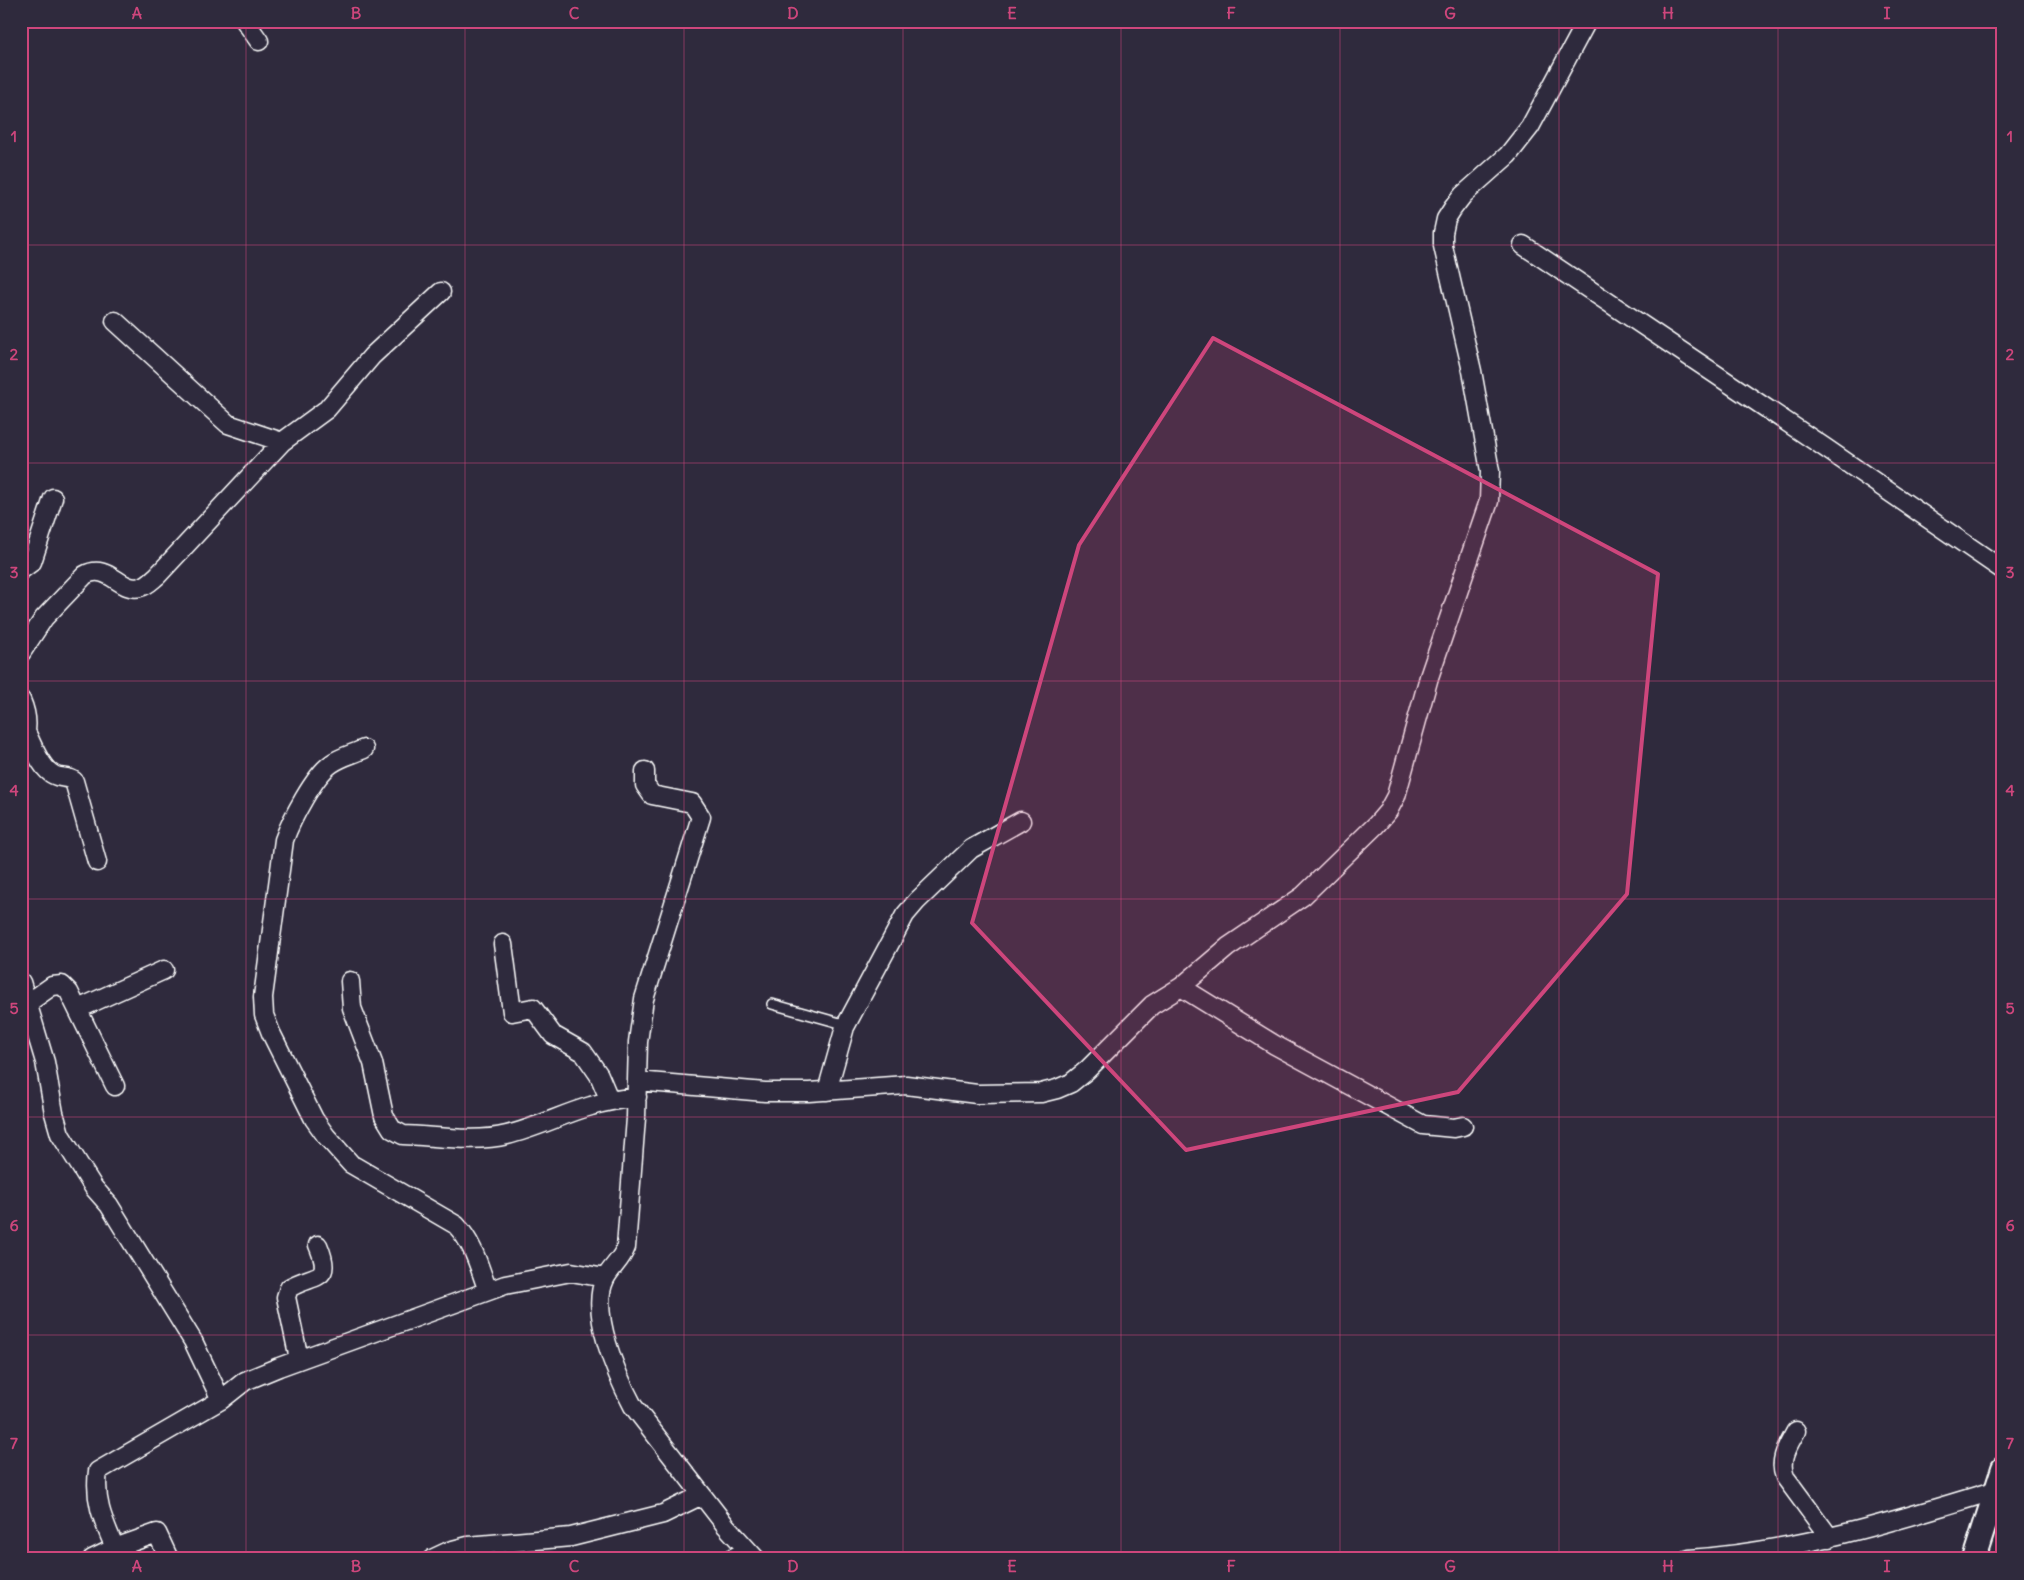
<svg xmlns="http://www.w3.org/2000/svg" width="2024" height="1580" font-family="Delius,sans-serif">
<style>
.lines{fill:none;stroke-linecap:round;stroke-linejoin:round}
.service-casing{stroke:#fff;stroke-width:12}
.minor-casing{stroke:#fff;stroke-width:21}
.tertiary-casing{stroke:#fff;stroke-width:26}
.service{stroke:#2f2a3d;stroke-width:9}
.minor{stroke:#2f2a3d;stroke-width:18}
.tertiary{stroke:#2f2a3d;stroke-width:22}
.marked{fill:#ce467c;fill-opacity:0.2;stroke:#ce467c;stroke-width:4;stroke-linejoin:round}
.grid{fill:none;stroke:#ce467c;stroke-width:1;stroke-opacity:0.55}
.neatline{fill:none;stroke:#ce467c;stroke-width:2}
.grid-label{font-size:16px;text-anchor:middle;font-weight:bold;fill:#ce467c}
</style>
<rect width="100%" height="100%" fill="#2f2a3d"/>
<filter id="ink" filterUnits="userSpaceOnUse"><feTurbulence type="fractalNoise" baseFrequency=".02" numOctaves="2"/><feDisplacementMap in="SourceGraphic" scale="10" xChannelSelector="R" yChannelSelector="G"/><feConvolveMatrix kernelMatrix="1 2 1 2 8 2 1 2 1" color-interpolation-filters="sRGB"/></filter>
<g filter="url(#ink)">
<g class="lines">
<!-- service casing -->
<g class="service-casing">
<path id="service" d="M772,1004L847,1025"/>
</g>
<!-- minor casing -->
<g class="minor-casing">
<path id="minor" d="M245,21L259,41
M1523,245L1824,447L2003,570
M115,321L228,424L282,442
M21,570L32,562L53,498
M21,653L44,618L85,575C108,562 121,593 140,587C147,586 152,580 157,576L282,442L327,409L372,356L441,292
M21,700C27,714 29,729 22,743
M27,734C33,746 41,769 54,775C61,779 68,776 74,781L97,862
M364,749C353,754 340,757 331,764C314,776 291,820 284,840L263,997L264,1015L271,1033L314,1119L326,1136L351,1164L456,1225C474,1244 479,1267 488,1291
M645,771V785L652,795L692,803L701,817L644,999L638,1042L636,1118L626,1247C621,1261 611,1267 605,1279C589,1312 617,1376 633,1406L726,1526L756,1559
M503,944L512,1012L533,1008L553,1035L583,1052L599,1075L610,1101
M350,981L352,1008L373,1063L384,1116L392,1129L403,1135C435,1136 476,1143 507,1135C536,1128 563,1114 591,1106C606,1101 621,1099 637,1097
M21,982L45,1062L54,1113L60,1134L94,1188L109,1205L193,1341L221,1400
M1181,987L1275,1045L1423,1125L1454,1128L1463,1126
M28,1003L52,986L62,985L69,992L115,1086
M78,1009L164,970
M637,1081L765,1092H809L906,1085L977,1094L1041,1093L1057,1089L1071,1083L1087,1070L1152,1005L1181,987L1228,947L1303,896L1376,825L1388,811L1396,796L1429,677L1489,501L1490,471L1472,371L1443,246V233L1446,219L1453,208L1463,195L1508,155L1530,127L1587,21
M827,1091L845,1027L905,915L917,901L971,849L1021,821
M299,1359L286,1297L289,1288C314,1273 334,1283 318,1245
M1796,1431C1788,1446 1778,1460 1785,1477L1830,1538
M115,1548C103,1520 94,1501 98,1471L221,1400L245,1381L279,1367L505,1285L571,1272L605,1278
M92,1559L115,1548L157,1533L169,1559
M432,1559L449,1551L468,1546L571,1537L663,1514L702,1495
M731,1559L747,1550
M1689,1559C1794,1552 1896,1521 1996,1490"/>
</g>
<!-- tertiary casing -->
<g class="tertiary-casing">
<path id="tertiary" d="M1974,1559L2003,1468"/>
</g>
<!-- service -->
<use href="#service" class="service"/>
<!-- minor -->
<use href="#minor" class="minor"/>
<!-- tertiary -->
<use href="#tertiary" class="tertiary"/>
</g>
</g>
<!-- marked area -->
<path class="marked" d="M1213,338L1658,574L1627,894L1458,1092L1186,1150L972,923L1079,545Z"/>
<!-- grid -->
<path class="grid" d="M246,21V1559M465,21V1559M684,21V1559M903,21V1559M1121,21V1559M1340,21V1559M1559,21V1559M1778,21V1559M21,245H2003M21,463H2003M21,681H2003M21,899H2003M21,1117H2003M21,1335H2003"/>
<!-- margin -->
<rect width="2024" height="1580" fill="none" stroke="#2f2a3d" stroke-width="55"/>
<rect x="28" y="28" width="1968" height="1524" class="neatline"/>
<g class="grid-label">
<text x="137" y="19">A</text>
<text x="356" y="19">B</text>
<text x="574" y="19">C</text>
<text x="793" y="19">D</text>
<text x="1012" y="19">E</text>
<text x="1231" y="19">F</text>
<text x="1450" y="19">G</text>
<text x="1668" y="19">H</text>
<text x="1887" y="19">I</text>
<text x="14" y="142">1</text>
<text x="2010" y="142">1</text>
<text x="14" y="360">2</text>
<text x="2010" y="360">2</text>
<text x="14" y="578">3</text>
<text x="2010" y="578">3</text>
<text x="14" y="796">4</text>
<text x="2010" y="796">4</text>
<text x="14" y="1014">5</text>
<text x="2010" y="1014">5</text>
<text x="14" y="1231">6</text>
<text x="2010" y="1231">6</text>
<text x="14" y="1449">7</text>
<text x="2010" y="1449">7</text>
<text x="137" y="1572">A</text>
<text x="356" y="1572">B</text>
<text x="574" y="1572">C</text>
<text x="793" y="1572">D</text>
<text x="1012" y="1572">E</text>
<text x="1231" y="1572">F</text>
<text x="1450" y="1572">G</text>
<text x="1668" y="1572">H</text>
<text x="1887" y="1572">I</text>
</g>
</svg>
